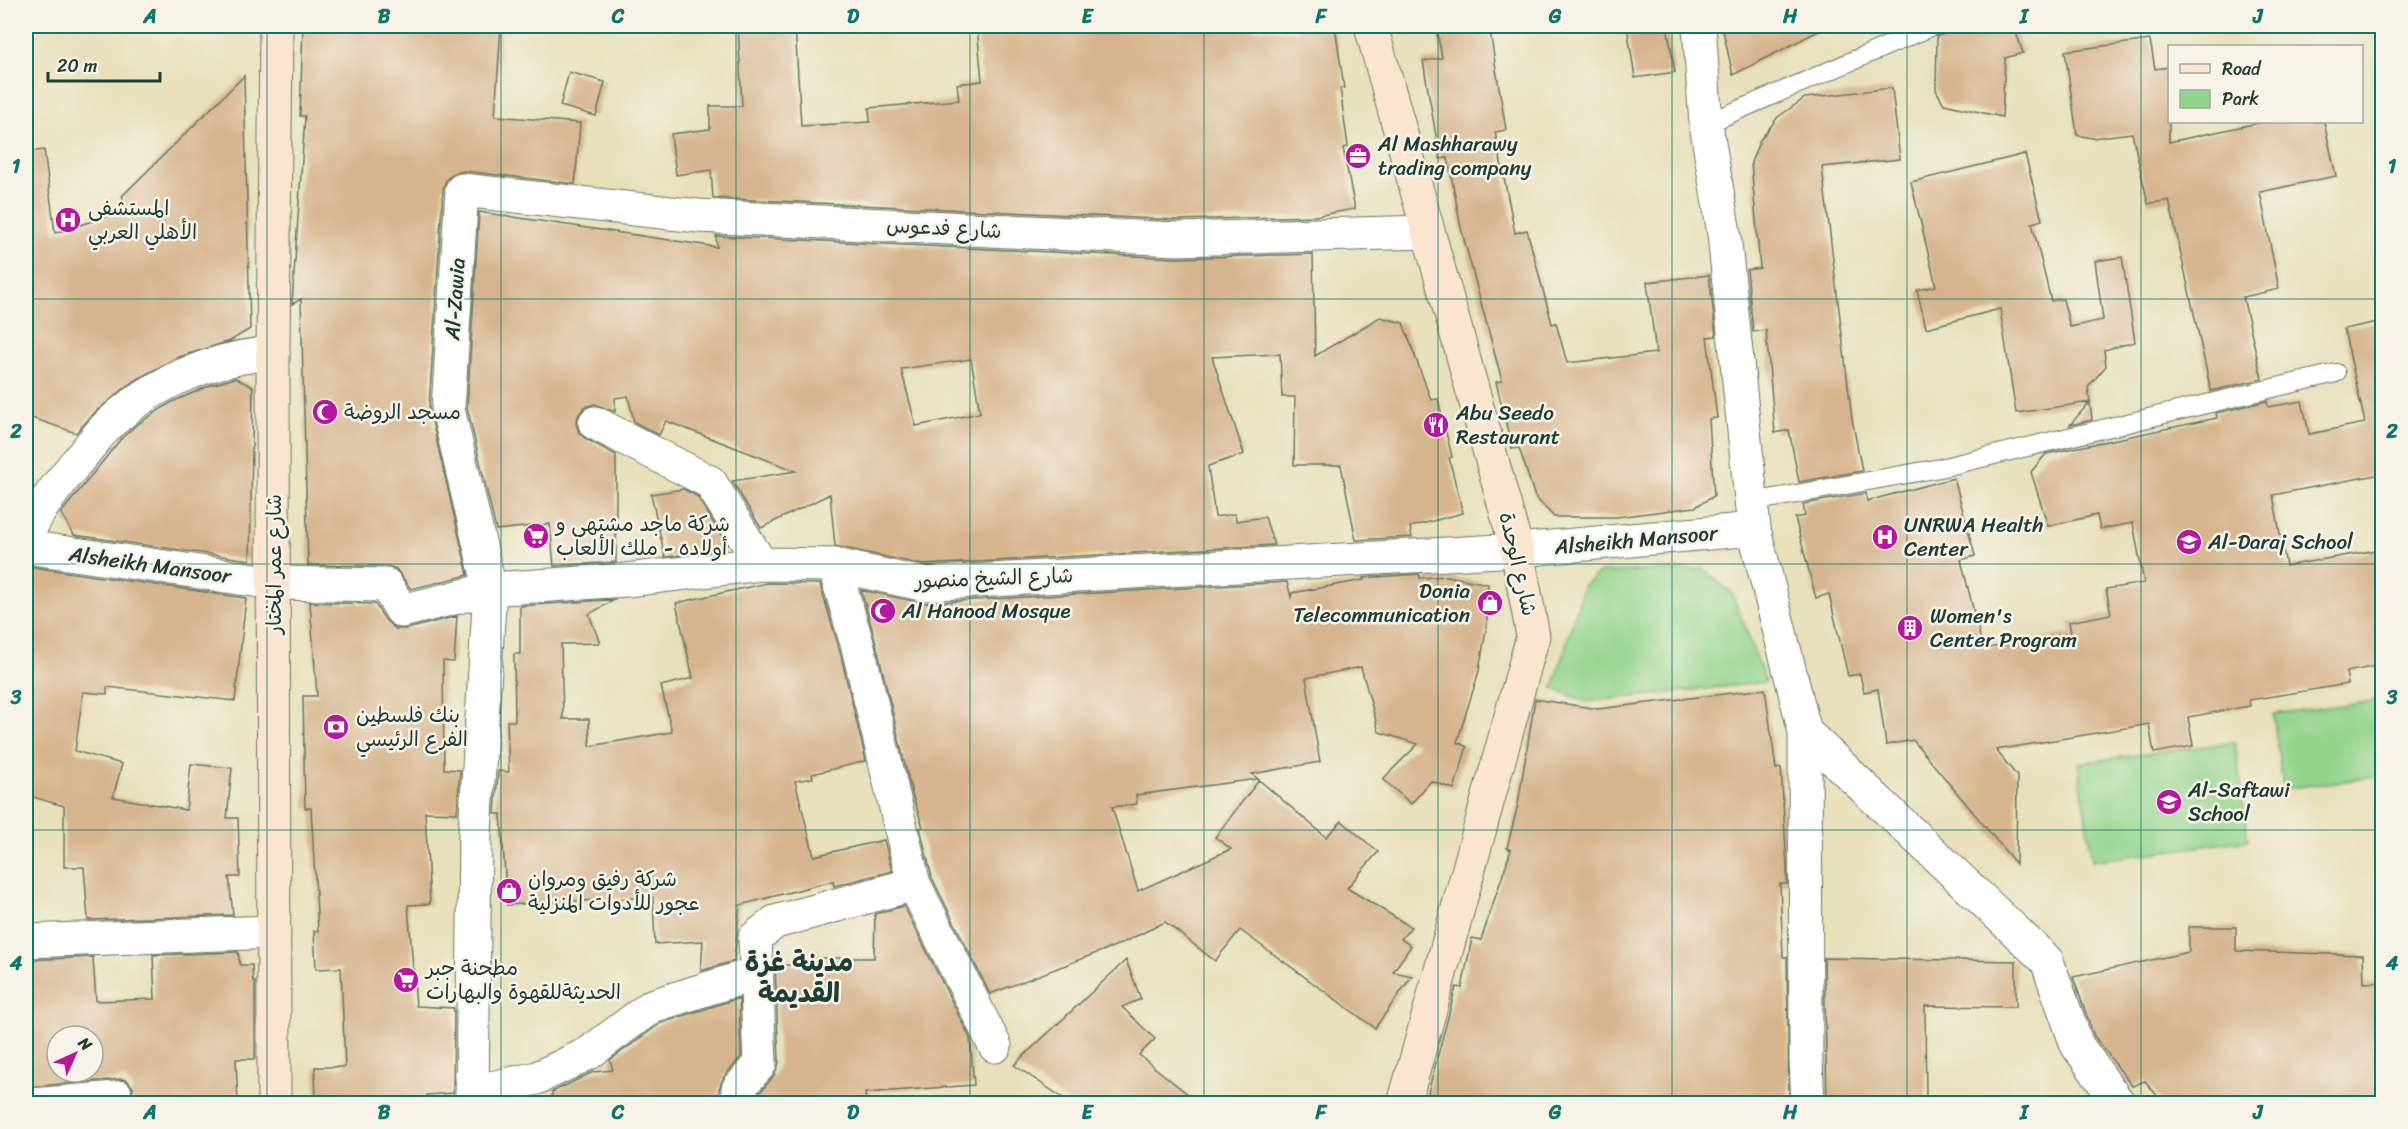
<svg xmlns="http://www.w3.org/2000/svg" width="2408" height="1129" font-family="Sriracha,'Playpen Sans Arabic',sans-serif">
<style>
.green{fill:#93d48b;stroke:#598860;stroke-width:1.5}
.building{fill:#d6b58e;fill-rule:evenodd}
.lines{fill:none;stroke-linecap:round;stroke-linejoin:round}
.lane-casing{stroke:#657663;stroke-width:20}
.street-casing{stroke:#657663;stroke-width:35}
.secondary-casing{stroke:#657663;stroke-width:35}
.lane{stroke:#fff;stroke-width:18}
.street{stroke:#fff;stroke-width:33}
.secondary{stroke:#fce5d0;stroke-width:33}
.grid{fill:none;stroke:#0f766e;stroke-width:1.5;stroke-opacity:0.55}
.labels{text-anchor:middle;stroke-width:5;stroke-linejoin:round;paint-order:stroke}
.poi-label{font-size:21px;fill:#1f3d34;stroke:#f7f3e8;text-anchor:start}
.street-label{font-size:21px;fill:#1f3d34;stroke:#f7f3e8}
.district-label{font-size:27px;font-weight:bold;fill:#1f3d34;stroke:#f7f3e8}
.neatline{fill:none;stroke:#0f766e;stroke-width:2}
.grid-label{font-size:20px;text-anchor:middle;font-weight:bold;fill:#0f766e}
</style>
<rect width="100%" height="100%" fill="#f7f3e8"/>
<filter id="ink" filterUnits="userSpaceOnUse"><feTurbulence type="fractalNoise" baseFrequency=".0167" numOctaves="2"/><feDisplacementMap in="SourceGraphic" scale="12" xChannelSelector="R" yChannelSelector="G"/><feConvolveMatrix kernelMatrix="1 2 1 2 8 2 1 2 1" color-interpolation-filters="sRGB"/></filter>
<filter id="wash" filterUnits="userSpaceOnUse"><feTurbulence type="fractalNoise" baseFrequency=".008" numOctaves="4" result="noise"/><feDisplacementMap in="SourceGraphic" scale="24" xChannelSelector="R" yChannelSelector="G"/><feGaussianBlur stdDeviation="1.35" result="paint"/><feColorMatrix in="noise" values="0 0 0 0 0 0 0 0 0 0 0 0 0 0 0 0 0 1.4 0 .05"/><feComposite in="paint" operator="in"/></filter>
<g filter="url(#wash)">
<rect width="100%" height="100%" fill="#e7e0ba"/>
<!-- green -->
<path class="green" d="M1703,569L1732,593L1766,682L1586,702L1553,688L1584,585L1600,572Z
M2382,700V776L2283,789L2273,714Z
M2235,742L2248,840L2092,861L2078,763Z"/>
<g id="blocks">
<!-- building -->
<path class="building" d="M303,26H501L495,116L580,123L575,184L464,171L454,173L446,180L443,189L429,408L468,575L411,589L396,569L387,566L308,565L301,299L292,304L305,116H300Z
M738,26H795L801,126L870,122L869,108L959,100L957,84L982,81L977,26H1204L1298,31L1297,26H1335L1344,88H1340L1348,147L1343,148L1355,209L1315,216L1177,220L713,198L711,170L676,175L671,134L710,129V106H742Z
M1436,26H1489L1506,130L1495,132L1515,233L1527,230L1552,324L1556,323L1567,363L1656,353L1647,282L1709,275L1716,336L1707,337L1717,418L1709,419L1714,496L1695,507L1617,517H1554L1535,497L1519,448L1512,449L1496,382L1502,381L1461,228L1448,158L1440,159L1423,61L1442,58Z
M1627,26H1667L1675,72L1635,78Z
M1722,26H1828L1733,75Z
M1973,26H2014L2023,53L2005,58L2002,117L1944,104L1936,90L1937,36Z
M2150,40L2155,69L2169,67V142L2263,122H2324L2336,176L2260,192L2279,289L2243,297L2262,379L2211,391L2169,200L2148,204L2132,133L2092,138L2077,135L2065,51Z
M569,72L605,82L596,116L560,106Z
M244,76L250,329L230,341L176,358L134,381L95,412L76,433L26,416V152L44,150L55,233L127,210L122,196Z
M1892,88L1900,159L1822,167L1852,419L1862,471L1799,482L1789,430L1775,433L1766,330L1753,332L1747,270L1760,268L1751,162L1760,140L1778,117L1805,98Z
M2025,154L2042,220L2032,223L2051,301L2063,299L2070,327L2103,320L2095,261L2122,257L2135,342L2104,350L2106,366L2088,387L2092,420L2070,425L2090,402L2016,413L2000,309L1926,328L1917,290L1936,286L1911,182Z
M479,212L717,247L716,236L1176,258L1313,254L1315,356L1380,317L1403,323L1431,400L1438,399L1452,457L1449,458L1463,513L1410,527L1412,537L1356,540L1341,465H1294L1295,397H1282L1280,354L1212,357L1244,454L1208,466L1215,517L1235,514L1236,521L1265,517L1274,545L923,565L835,546L830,494L761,528L732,481L796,471L666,421L659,435L634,422L628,396L615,398V412L595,404L585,407L579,414L576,423L579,433L586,439L616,455V562L554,566L550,524L496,530L467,407ZM971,359L980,413L916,426L901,369Z
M2382,321V474L2273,495L2286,566L2382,549V665L2346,672L2348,684L2249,700L2250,706L2188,717L2193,746L2154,753L2149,724L1996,750L2017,776L2016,864L1913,740L1886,745L1878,689L1864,692L1860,674L1848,676L1829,594L1816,598L1795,518L1805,516L1803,504L1866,493L1867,501L1954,478L1975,556L1961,560L1983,649L2071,633L2069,622L2111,614L2106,589L2144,583L2133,523L2100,529L2097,515L2048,526L2031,472L2046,454L2217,418L2216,413L2267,401L2268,407L2302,401L2309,434L2365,423L2344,329Z
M235,378L253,387L250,560L74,535L61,513L120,440L136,425L172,402L211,385Z
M683,489L697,496L727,545L715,551L665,557L651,494Z
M26,566L246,598L235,701L107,687V694L83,692L75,751L122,764L113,797L186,810L191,764L232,768L227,818H238L240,877H229L233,915L88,920L84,867H64V806L26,795Z
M1419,574L1420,578L1447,576L1488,584L1487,624L1479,671L1457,742L1467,747L1454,789L1431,781L1411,804L1383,779L1418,744L1379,732L1361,667L1306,678L1320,762L1252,774L1258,779L1136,795L1137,804L1112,807L1138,891L1231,849L1215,837L1259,780L1326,837L1342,821L1378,852L1347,888L1411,927L1401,939L1411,946L1393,972L1412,976L1375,1028L1240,930L1215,961L1165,922L1120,944L990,994L932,878L920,828L923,827L912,794L876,643L861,590L923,603L1287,582L1291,597L1292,593L1364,580L1363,578Z
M767,583L820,584L840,652L866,761L812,774L813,778L795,781L814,856L884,840L892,871L834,886L833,881L740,905L734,961L701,971L703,941L655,944L653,897L507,905L501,814H495L498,771L509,772L507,721H515L514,654H520V606L616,599L589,614L600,643L561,644L563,719H589L590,746L672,732L661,686L693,678L676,603Z
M310,602L375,604L386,621L396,629H407L457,616L454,662L443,661L444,769L460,770L457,813L425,812L430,904L408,905L416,1006L454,1008L453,1093L427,1095V1100H387V1104H316L315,1067H345L341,968L316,969L314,931H318L311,808H305L303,696H317Z
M1765,689L1776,769L1781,768L1787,867V884H1780L1783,957H1787L1789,1104H1425L1456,987L1462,988L1472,938L1481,940L1511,850L1507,848L1518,804L1535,699L1598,709Z
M904,906L970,1038L974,1085L865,1093L866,1101L844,1104H757V1096L774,1076L779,1063L775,965H810V958H874L875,914Z
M2189,927H2236V951L2363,955L2364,983L2382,982V1104H2164L2145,1081L2132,1086L2094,1036L2073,977L2189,952Z
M238,952L240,965H252L253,982H255V1059H236L238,1104H95L129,1099L133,1088L127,1080L122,1079L26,1087V960L93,957L96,1001L155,999L153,955ZM57,1036H93V1072H57Z
M1824,958L2016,961V1007L1925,1006L1926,1104H1827Z
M1126,960L1141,999L1122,1007L1155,1039L1139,1055L1200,1104H1072L1014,1065Z
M739,998L741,1057L724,1077L719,1089V1104H553L552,1092L593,1072L613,1070L610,1060L661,1023Z"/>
</g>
</g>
<g filter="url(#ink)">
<use href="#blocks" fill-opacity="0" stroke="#657663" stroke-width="1.5"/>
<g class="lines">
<!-- lane casing -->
<g class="lane-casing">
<path id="lane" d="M1706,124L1933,26
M1752,502L1940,468L2336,373
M26,1098L122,1090"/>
</g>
<!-- street casing -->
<g class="street-casing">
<path id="street" d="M1699,26L1706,124L1724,234L1754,529L1805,732L2047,961L2077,1045L2119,1104
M595,423L710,482L761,564
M26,538C37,510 55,489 74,465C85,453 95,438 107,426C152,383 211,358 273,353
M26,547L275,583L386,585L402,611L490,589L627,580L761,564L834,565L922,584L1517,550L1754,529
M834,565L858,647L914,884L995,1046
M1805,732L1806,1061L1808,1104
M26,941L273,932
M472,1092L537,1078L589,1053L652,1006L757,973
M472,1104L475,832L490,589L448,409L462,190L698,216L1177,239L1427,232
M738,1104V1089L760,1064L755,938L775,922L914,884"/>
</g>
<!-- secondary casing -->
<g class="secondary-casing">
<path id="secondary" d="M1371,26L1517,550L1533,636L1404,1104
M274,1104L273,353L276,26"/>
</g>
<!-- lane -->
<use href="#lane" class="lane"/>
<!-- street -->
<use href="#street" class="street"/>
<!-- secondary -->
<use href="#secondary" class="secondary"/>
</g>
</g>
<!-- grid -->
<path class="grid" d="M267,26V1104M501,26V1104M736,26V1104M970,26V1104M1204,26V1104M1438,26V1104M1672,26V1104M1907,26V1104M2141,26V1104M26,299H2382M26,564H2382M26,830H2382"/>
<!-- icons -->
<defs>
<g id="office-disc" transform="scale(1.35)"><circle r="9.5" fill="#b5179e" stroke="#f7f3e8"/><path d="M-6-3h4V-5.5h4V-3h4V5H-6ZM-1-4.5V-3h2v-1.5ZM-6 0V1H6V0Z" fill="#fff"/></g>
<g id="hospital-disc" transform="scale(1.35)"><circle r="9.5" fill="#b5179e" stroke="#f7f3e8"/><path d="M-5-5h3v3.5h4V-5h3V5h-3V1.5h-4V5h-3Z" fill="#fff"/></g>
<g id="mosque-disc" transform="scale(1.35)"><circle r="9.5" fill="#b5179e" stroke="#f7f3e8"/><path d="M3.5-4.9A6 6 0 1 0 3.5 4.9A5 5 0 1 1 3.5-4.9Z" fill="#fff"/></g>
<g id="restaurant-disc" transform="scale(1.35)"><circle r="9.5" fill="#b5179e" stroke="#f7f3e8"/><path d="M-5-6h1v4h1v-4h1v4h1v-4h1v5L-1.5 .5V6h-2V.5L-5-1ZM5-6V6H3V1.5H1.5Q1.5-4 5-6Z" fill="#fff"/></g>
<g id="supermarket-disc" transform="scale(1.35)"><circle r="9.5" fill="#b5179e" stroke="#f7f3e8"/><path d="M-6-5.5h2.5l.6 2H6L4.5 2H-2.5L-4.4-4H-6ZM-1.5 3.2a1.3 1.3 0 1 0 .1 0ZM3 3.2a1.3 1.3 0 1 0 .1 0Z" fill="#fff"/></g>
<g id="school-disc" transform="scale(1.35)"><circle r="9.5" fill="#b5179e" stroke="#f7f3e8"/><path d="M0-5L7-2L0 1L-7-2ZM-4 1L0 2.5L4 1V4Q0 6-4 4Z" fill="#fff"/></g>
<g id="shop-disc" transform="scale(1.35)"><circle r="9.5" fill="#b5179e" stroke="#f7f3e8"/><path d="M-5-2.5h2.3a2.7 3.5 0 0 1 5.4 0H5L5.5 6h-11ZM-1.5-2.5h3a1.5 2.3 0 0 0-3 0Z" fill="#fff"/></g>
<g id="building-disc" transform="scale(1.35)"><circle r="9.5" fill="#b5179e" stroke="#f7f3e8"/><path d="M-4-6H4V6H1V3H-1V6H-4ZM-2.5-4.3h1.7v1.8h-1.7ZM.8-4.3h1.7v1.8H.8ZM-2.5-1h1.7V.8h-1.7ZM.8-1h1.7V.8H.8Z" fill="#fff"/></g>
<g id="bank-disc" transform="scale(1.35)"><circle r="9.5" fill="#b5179e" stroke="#f7f3e8"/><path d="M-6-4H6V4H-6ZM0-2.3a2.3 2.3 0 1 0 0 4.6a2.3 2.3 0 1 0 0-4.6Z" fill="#fff"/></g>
</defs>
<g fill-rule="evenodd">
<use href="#office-disc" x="1358" y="156"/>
<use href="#hospital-disc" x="68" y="220"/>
<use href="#mosque-disc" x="325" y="412"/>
<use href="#restaurant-disc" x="1436" y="425"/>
<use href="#supermarket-disc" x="536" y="536"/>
<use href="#hospital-disc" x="1885" y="537"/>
<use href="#school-disc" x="2189" y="542"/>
<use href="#shop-disc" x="1490" y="603"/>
<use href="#mosque-disc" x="883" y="611"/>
<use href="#building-disc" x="1910" y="628"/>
<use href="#bank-disc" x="336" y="727"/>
<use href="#school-disc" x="2169" y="802"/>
<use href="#shop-disc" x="509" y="891"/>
<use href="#supermarket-disc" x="406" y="980"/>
</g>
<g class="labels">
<!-- poi labels -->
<g class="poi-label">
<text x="1378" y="151">Al Mashharawy<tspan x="1378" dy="24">trading company</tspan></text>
<text x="88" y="215">المستشفى<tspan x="88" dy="24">الأهلي العربي</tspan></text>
<text x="344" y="419">مسجد الروضة</text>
<text x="1456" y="420">Abu Seedo<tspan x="1456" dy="24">Restaurant</tspan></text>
<text x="556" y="531">شركة ماجد مشتهى و<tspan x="556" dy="24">أولاده - ملك الألعاب</tspan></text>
<text x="1904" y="532">UNRWA Health<tspan x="1904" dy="24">Center</tspan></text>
<text x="2208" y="549">Al-Daraj School</text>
<text x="1470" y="598" text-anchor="end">Donia<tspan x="1470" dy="24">Telecommunication</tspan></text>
<text x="902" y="618">Al Hanood Mosque</text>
<text x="1930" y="623">Women's<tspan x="1930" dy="24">Center Program</tspan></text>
<text x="356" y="722">بنك فلسطين<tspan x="356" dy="24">الفرع الرئيسي</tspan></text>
<text x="2188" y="797">Al-Saftawi<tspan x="2188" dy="24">School</tspan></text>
<text x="528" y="886">شركة رفيق ومروان<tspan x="528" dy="24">عجور للأدوات المنزلية</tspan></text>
<text x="426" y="975">مطحنة جبر<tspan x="426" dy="24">الحديثةللقهوة والبهارات</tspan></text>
</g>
<!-- street labels -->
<g class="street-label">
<text transform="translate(944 228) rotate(3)" y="7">شارع فدعوس</text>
<text transform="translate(455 299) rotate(-86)" y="7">Al-Zawia</text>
<text transform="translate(1636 540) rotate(-5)" y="7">Alsheikh Mansoor</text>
<text transform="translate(274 564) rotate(-90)" y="7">شارع عمر المختار</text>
<text transform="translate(1518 564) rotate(77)" y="7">شارع الوحدة</text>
<text transform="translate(150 565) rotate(8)" y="7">Alsheikh Mansoor</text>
<text transform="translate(994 578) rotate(-2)" y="7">شارع الشيخ منصور</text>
</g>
<!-- district labels -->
<g class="district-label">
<text x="799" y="971">مدينة غزة<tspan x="799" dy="31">القديمة</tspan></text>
</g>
</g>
<!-- margin -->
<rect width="2408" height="1129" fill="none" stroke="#f7f3e8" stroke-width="66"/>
<!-- legend -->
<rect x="2168" y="45" width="195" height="78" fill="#f7f3e8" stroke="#a1aaa0" stroke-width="1.5"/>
<rect x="2180" y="64" width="30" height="9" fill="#fce5d0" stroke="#a1aaa0" stroke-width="1.5"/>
<text x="2222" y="75" font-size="18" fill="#1f3d34">Road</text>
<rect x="2180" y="90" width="30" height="18" fill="#93d48b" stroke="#a1aaa0" stroke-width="1.5"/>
<text x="2222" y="105" font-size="18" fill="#1f3d34">Park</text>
<!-- north arrow -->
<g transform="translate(75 1054) rotate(45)"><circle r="28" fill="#f7f3e8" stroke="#a1aaa0" stroke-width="1.5"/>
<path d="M0-4.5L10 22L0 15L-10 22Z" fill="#b5179e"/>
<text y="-9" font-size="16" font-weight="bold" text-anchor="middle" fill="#1f3d34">N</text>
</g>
<!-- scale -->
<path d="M48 72v9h112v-9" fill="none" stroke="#1f3d34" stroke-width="3"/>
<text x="57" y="72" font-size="18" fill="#1f3d34" stroke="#f7f3e8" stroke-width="4.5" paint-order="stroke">20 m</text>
<rect x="33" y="33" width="2342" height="1063" class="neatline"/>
<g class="grid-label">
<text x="150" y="23">A</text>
<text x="384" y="23">B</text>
<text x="618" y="23">C</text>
<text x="853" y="23">D</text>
<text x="1087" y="23">E</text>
<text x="1321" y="23">F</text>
<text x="1555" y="23">G</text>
<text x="1790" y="23">H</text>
<text x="2024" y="23">I</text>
<text x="2258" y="23">J</text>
<text x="16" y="173">1</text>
<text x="2392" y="173">1</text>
<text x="16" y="438">2</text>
<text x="2392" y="438">2</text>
<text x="16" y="704">3</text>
<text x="2392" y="704">3</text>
<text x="16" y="970">4</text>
<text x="2392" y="970">4</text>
<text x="150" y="1119">A</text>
<text x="384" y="1119">B</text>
<text x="618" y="1119">C</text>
<text x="853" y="1119">D</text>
<text x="1087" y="1119">E</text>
<text x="1321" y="1119">F</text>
<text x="1555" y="1119">G</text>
<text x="1790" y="1119">H</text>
<text x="2024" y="1119">I</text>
<text x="2258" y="1119">J</text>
</g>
</svg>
